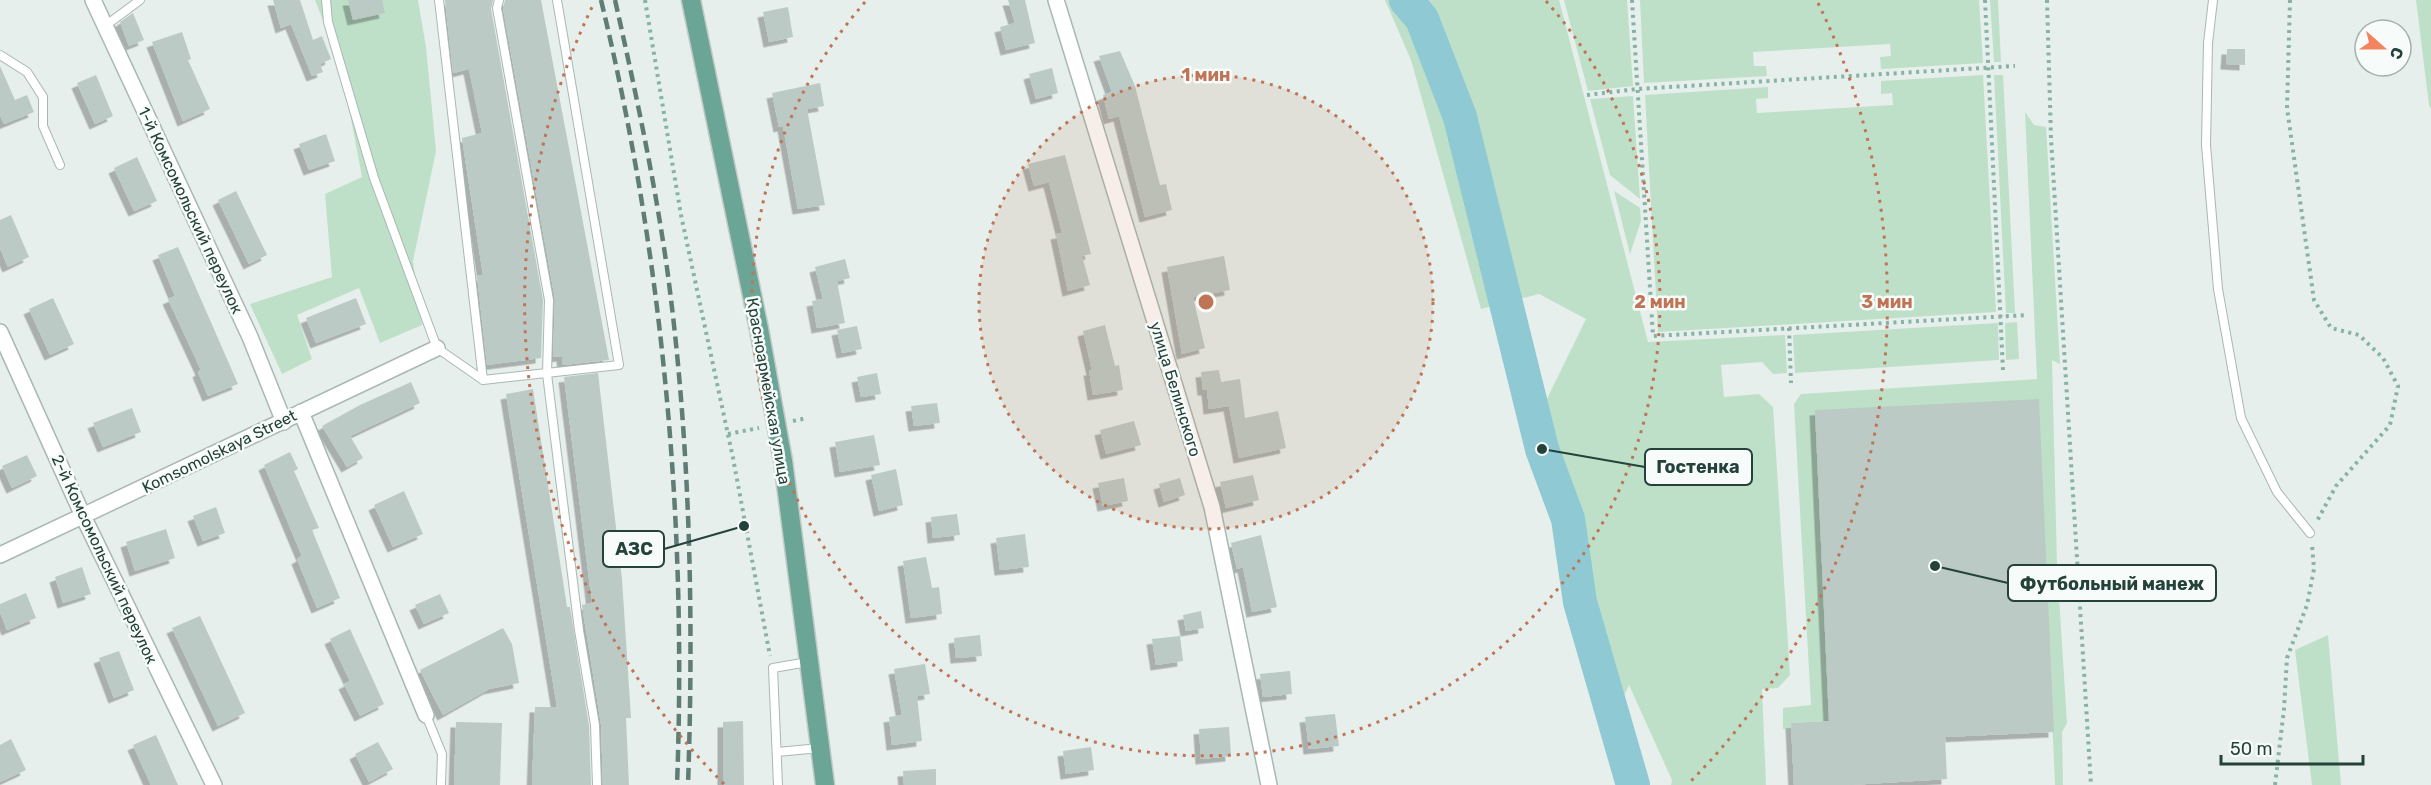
<svg xmlns="http://www.w3.org/2000/svg" width="2431" height="785" font-family="Rubik,sans-serif">
<style>
.green{fill:#bfe0c8}
.lines{fill:none;stroke-linecap:round;stroke-linejoin:round}
.river{stroke:#8ec9d4;stroke-width:34}
.building{fill:#bbcac4;filter:url(#shadow)}
.service-casing{stroke:#a8b8b2;stroke-width:10}
.minor-casing{stroke:#a8b8b2;stroke-width:18}
.primary-casing{stroke:#c2cac8;stroke-width:21}
.path{stroke:#86b3a5;stroke-width:4;stroke-dasharray:3 4.5;stroke-linecap:butt}
.service{stroke:#fff;stroke-width:8}
.minor{stroke:#fff;stroke-width:15}
.primary{stroke:#6aa596;stroke-width:18}
.rail{stroke:#5f7d75;stroke-width:4.5;stroke-dasharray:12 6;stroke-linecap:butt}
.ring{fill:none;stroke:#c07456;stroke-width:3;stroke-dasharray:3 6}
.labels{text-anchor:middle;stroke-width:5;stroke-linejoin:round;paint-order:stroke}
.street-label{font-size:16px;fill:#24423a;stroke:#f7fbf9}
.centre{fill:#c07456;stroke:#f7fbf9;stroke-width:3}
.ring-label{font-size:18px;text-anchor:middle;font-weight:bold;fill:#c07456;stroke:#f7fbf9;stroke-width:5;stroke-linejoin:round;paint-order:stroke}
.leader{fill:none;stroke:#24423a;stroke-width:2}
.callout-dot{fill:#24423a;stroke:#f7fbf9;stroke-width:2}
.callout{fill:#f7fbf9;stroke:#24423a;stroke-width:2}
.callout-label{font-size:18px;text-anchor:middle;font-weight:bold;fill:#24423a}
</style>
<defs>
<filter id="shadow"><feDropShadow dx="-5.5" dy="5.5" stdDeviation="0" flood-color="#0004"/></filter>
</defs>
<rect width="100%" height="100%" fill="#e6efeb"/>
<!-- green -->
<path class="green" d="M315,0H418L426,47L436,151L413,261L422,325L380,343L359,288L297,315L312,359L282,374L250,304L332,277L325,194L362,177L341,66Z
M1385,0H1559L1648,342L1785,335L1787,373L1773,374L1762,362L1721,365L1724,397L1759,394L1773,407L1790,675L1778,688L1762,689L1766,785H1671L1672,780L1629,685L1616,713L1543,407L1586,319L1539,294L1481,309L1411,60Z
M1564,0H1627L1633,86L1588,91Z
M1640,0H1979L1983,63L1881,69L1880,57L1891,56L1890,44L1753,52L1754,66H1766L1767,76L1644,83Z
M1990,0H1998L2001,62H1994Z
M2416,0H2431V109L2429,105Z
M1983,75L1996,312L1658,332L1645,95L1768,87V98L1756,99L1757,113L1893,105L1892,93L1881,94V81Z
M1994,75H2003L2015,313H2006Z
M1633,96L1640,199L1610,175L1590,99Z
M2025,112L2034,125L2046,127L2060,364L2052,360L2057,565L2067,723L2062,732L2063,785H2055L2038,400L1829,721L1791,723V729H1783V708L1811,705L1794,404L1801,394L2037,379Z
M1614,191L1640,208L1641,221L1630,254Z
M2017,322L2019,359L2006,360L2005,323Z
M1998,323L1999,360L1795,373L1793,335Z
M2328,635L2341,785H2312L2295,650Z"/>
<g class="lines">
<!-- river -->
<path class="river" d="M1406,0L1422,19L1460,117L1542,449L1568,519L1580,602L1633,785"/>
</g>
<!-- building -->
<path class="building" d="M273,0H300L313,40L322,36L331,59L320,64L323,72L312,76L291,24L281,28Z
M348,0H382L385,13L353,20Z
M445,0H493L491,9L543,300L541,358L487,365L477,275H483L462,138L482,133L469,69L453,73Z
M505,0H541L609,360L563,365L562,356L553,357L555,299L503,8Z
M1008,0H1025L1035,43L1006,50L1000,27L1015,23Z
M788,7L793,37L769,42L763,12Z
M133,13L144,40L129,46L120,22Z
M182,32L191,59L188,60L210,109L183,121L152,42Z
M2227,49H2245V65L2226,64Z
M1120,51L1135,86L1160,185L1166,184L1172,210L1145,217L1119,116L1109,119L1103,95L1112,92L1099,56Z
M0,66L15,100L27,95L34,112L4,124L0,115Z
M1052,68L1058,93L1036,99L1029,74Z
M96,75L113,116L95,124L77,83Z
M820,83L824,106L807,109L825,205L798,209L783,126L779,127L772,93Z
M326,134L335,161L309,170L299,144Z
M1065,155L1091,254L1082,256L1090,285L1068,291L1056,234L1062,233L1049,182L1034,186L1028,164Z
M137,157L157,201L134,211L114,168Z
M236,191L267,255L249,264L218,200Z
M11,215L29,257L8,267L0,248V220Z
M178,247L238,384L208,396L198,372L201,370L168,299L175,296L158,255Z
M1224,256L1230,290L1193,297L1205,348L1182,354L1167,267Z
M845,259L850,278L837,281L845,323L817,328L812,301L823,299L815,267Z
M53,298L74,344L50,355L29,309Z
M356,298L366,324L316,343L306,318Z
M1105,325L1115,366L1119,365L1123,390L1093,395L1089,370H1092L1083,331Z
M857,326L862,349L842,353L837,330Z
M1219,370L1221,382L1240,379L1245,418L1278,411L1286,448L1239,458L1229,406L1209,409L1207,390H1203L1201,372Z
M598,373L622,579L631,718H626L629,785H603L601,724L582,605L592,603L564,377Z
M877,373L881,394L861,397L857,377Z
M411,382L420,403L350,436L363,458L347,467L322,426L360,405Z
M533,389L567,607H570L589,726L591,785H532L535,707H557L506,394Z
M2039,399L2054,732L1945,737L1947,779L1850,785H1794L1791,723L1829,721L1815,410Z
M937,403L940,423L914,426L911,406Z
M132,408L141,432L103,447L93,423Z
M1134,421L1141,445L1106,454L1100,430Z
M874,435L880,465L840,472L835,442Z
M290,452L298,469L294,471L319,528L312,530L340,598L317,608L297,559L302,556L264,465Z
M27,455L37,476L12,488L2,466Z
M896,469L903,505L879,511L871,475Z
M1253,475L1259,500L1226,508L1220,482Z
M1124,478L1128,501L1103,506L1098,483Z
M1180,478L1185,495L1164,502L1159,484Z
M404,491L423,534L393,547L374,505Z
M216,507L225,533L203,541L193,516Z
M957,514L960,535L933,538L931,517Z
M166,529L175,558L135,571L126,542Z
M1025,534L1029,567L1000,570L996,538Z
M1261,535L1277,607L1252,612L1243,567L1237,569L1231,543Z
M926,557L932,588L939,587L942,614L911,618L903,561Z
M82,567L91,594L63,603L55,577Z
M26,593L36,618L7,630L0,612V604Z
M440,594L449,613L424,624L415,605Z
M1201,611L1204,628L1186,631L1183,615Z
M200,616L245,713L218,726L172,628Z
M503,628L512,644L519,683L489,689L443,715L420,670Z
M350,629L384,704L360,716L344,684L350,681L330,639Z
M980,635L982,656L956,658L954,638Z
M1180,636L1183,661L1156,665L1152,639Z
M119,651L134,690L114,698L99,658Z
M925,664L930,694L917,696L922,741L892,745L889,717L902,715L894,669Z
M1290,671L1292,694L1263,697L1260,674Z
M1335,714L1339,746L1309,749L1305,717Z
M743,721L744,785H723V722Z
M456,722L502,723L500,785H454Z
M1229,727L1231,756L1201,759L1199,729Z
M156,735L178,785H151L133,745Z
M11,739L26,770L0,782V745Z
M378,742L393,769L369,782L355,754Z
M1091,747L1094,770L1066,774L1063,751Z
M936,769V785H904L903,771Z"/>
<g class="lines">
<!-- service casing -->
<g class="service-casing">
<path id="service" d="M326,0L328,22L374,178L437,348L483,380L619,365L557,0
M439,0L483,380
M499,0L497,8L549,300L547,374L579,630L595,725L597,785
M2213,0L2208,43L2206,145L2218,289L2241,418L2277,492L2310,533
M105,26L140,0
M0,55L27,72L43,97V126L60,165
M426,715L442,754L441,785
M777,752L820,748
M778,785L773,668L808,662"/>
</g>
<!-- minor casing -->
<g class="minor-casing">
<path id="minor" d="M93,0L250,337L284,422
M1056,0L1212,507L1269,785
M0,332L83,516L214,785
M301,412L426,715
M0,555L437,348"/>
</g>
<!-- primary casing -->
<g class="primary-casing">
<path id="primary" d="M691,0L759,329L783,461L825,785"/>
</g>
<!-- path -->
<path class="path" d="M645,0L681,215L733,458L770,656
M1632,0L1653,336L2028,315
M1985,0L2003,370
M2047,0L2051,138L2091,785
M2290,0L2287,108L2314,300L2331,328L2359,335L2383,358L2398,386L2390,425L2336,486L2317,521
M1587,95L1637,89L2015,66
M1789,328L1791,383
M793,421L807,418
M728,434L759,428
M2275,785L2284,709L2287,658L2307,605L2314,569L2312,545"/>
<!-- service -->
<use href="#service" class="service"/>
<!-- minor -->
<use href="#minor" class="minor"/>
<!-- primary -->
<use href="#primary" class="primary"/>
<!-- rail -->
<path class="rail" d="M601,0C663,256 687,522 677,785
M615,0C635,89 654,177 667,268C690,438 694,613 688,785"/>
</g>
<!-- distance rings -->
<circle cx="1206" cy="302" r="227" fill="#c07456" fill-opacity=".12"/>
<g class="ring">
<circle cx="1206" cy="302" r="227"/>
<path d="M1546 1A454 454 0 1 1 866 1"/>
<path d="M724 784A681 681 0 0 1 594 3M1818 3A681 681 0 0 1 1688 784"/>
</g>
<g class="labels">
<!-- street labels -->
<g class="street-label">
<text transform="translate(191 210) rotate(65)" y="6">1-й Комсомольский переулок</text>
<text transform="translate(1176 389) rotate(73)" y="6">улица Белинского</text>
<text transform="translate(769 391) rotate(80)" y="6">Красноармейская улица</text>
<text transform="translate(219 451) rotate(-26)" y="6">Komsomolskaya Street</text>
<text transform="translate(105 559) rotate(65)" y="6">2-й Комсомольский переулок</text>
</g>
</g>
<circle cx="1206" cy="302" r="9" class="centre"/>
<g class="ring-label">
<text x="1206" y="81">1 мин</text>
<text x="1660" y="308">2 мин</text>
<text x="1887" y="308">3 мин</text>
</g>
<!-- callouts -->
<path class="leader" d="M1542 449L1645 467M744 526L664 549M1935 566L2008 583"/>
<g class="callout-dot">
<circle cx="1542" cy="449" r="6"/>
<circle cx="744" cy="526" r="6"/>
<circle cx="1935" cy="566" r="6"/>
</g>
<g class="callout">
<rect x="1645" y="449" width="107" height="36" rx="6"/>
<rect x="603" y="531" width="61" height="36" rx="6"/>
<rect x="2008" y="565" width="208" height="36" rx="6"/>
</g>
<g class="callout-label">
<text x="1698" y="473">Гостенка</text>
<text x="634" y="555">АЗС</text>
<text x="2112" y="590">Футбольный манеж</text>
</g>
<!-- north arrow -->
<g transform="translate(2383 48) rotate(111)"><circle r="28" fill="#f7fbf9" stroke="#a3b1ad" stroke-width="1.5"/>
<path d="M0-4.5L10 22L0 15L-10 22Z" fill="#f4845f"/>
<text y="-9" font-size="16" font-weight="bold" text-anchor="middle" fill="#24423a">С</text>
</g>
<!-- scale -->
<path d="M2221 755v9h142v-9" fill="none" stroke="#24423a" stroke-width="3"/>
<text x="2230" y="755" font-size="18" fill="#24423a" stroke="#f7fbf9" stroke-width="4.5" paint-order="stroke">50 m</text>
</svg>
